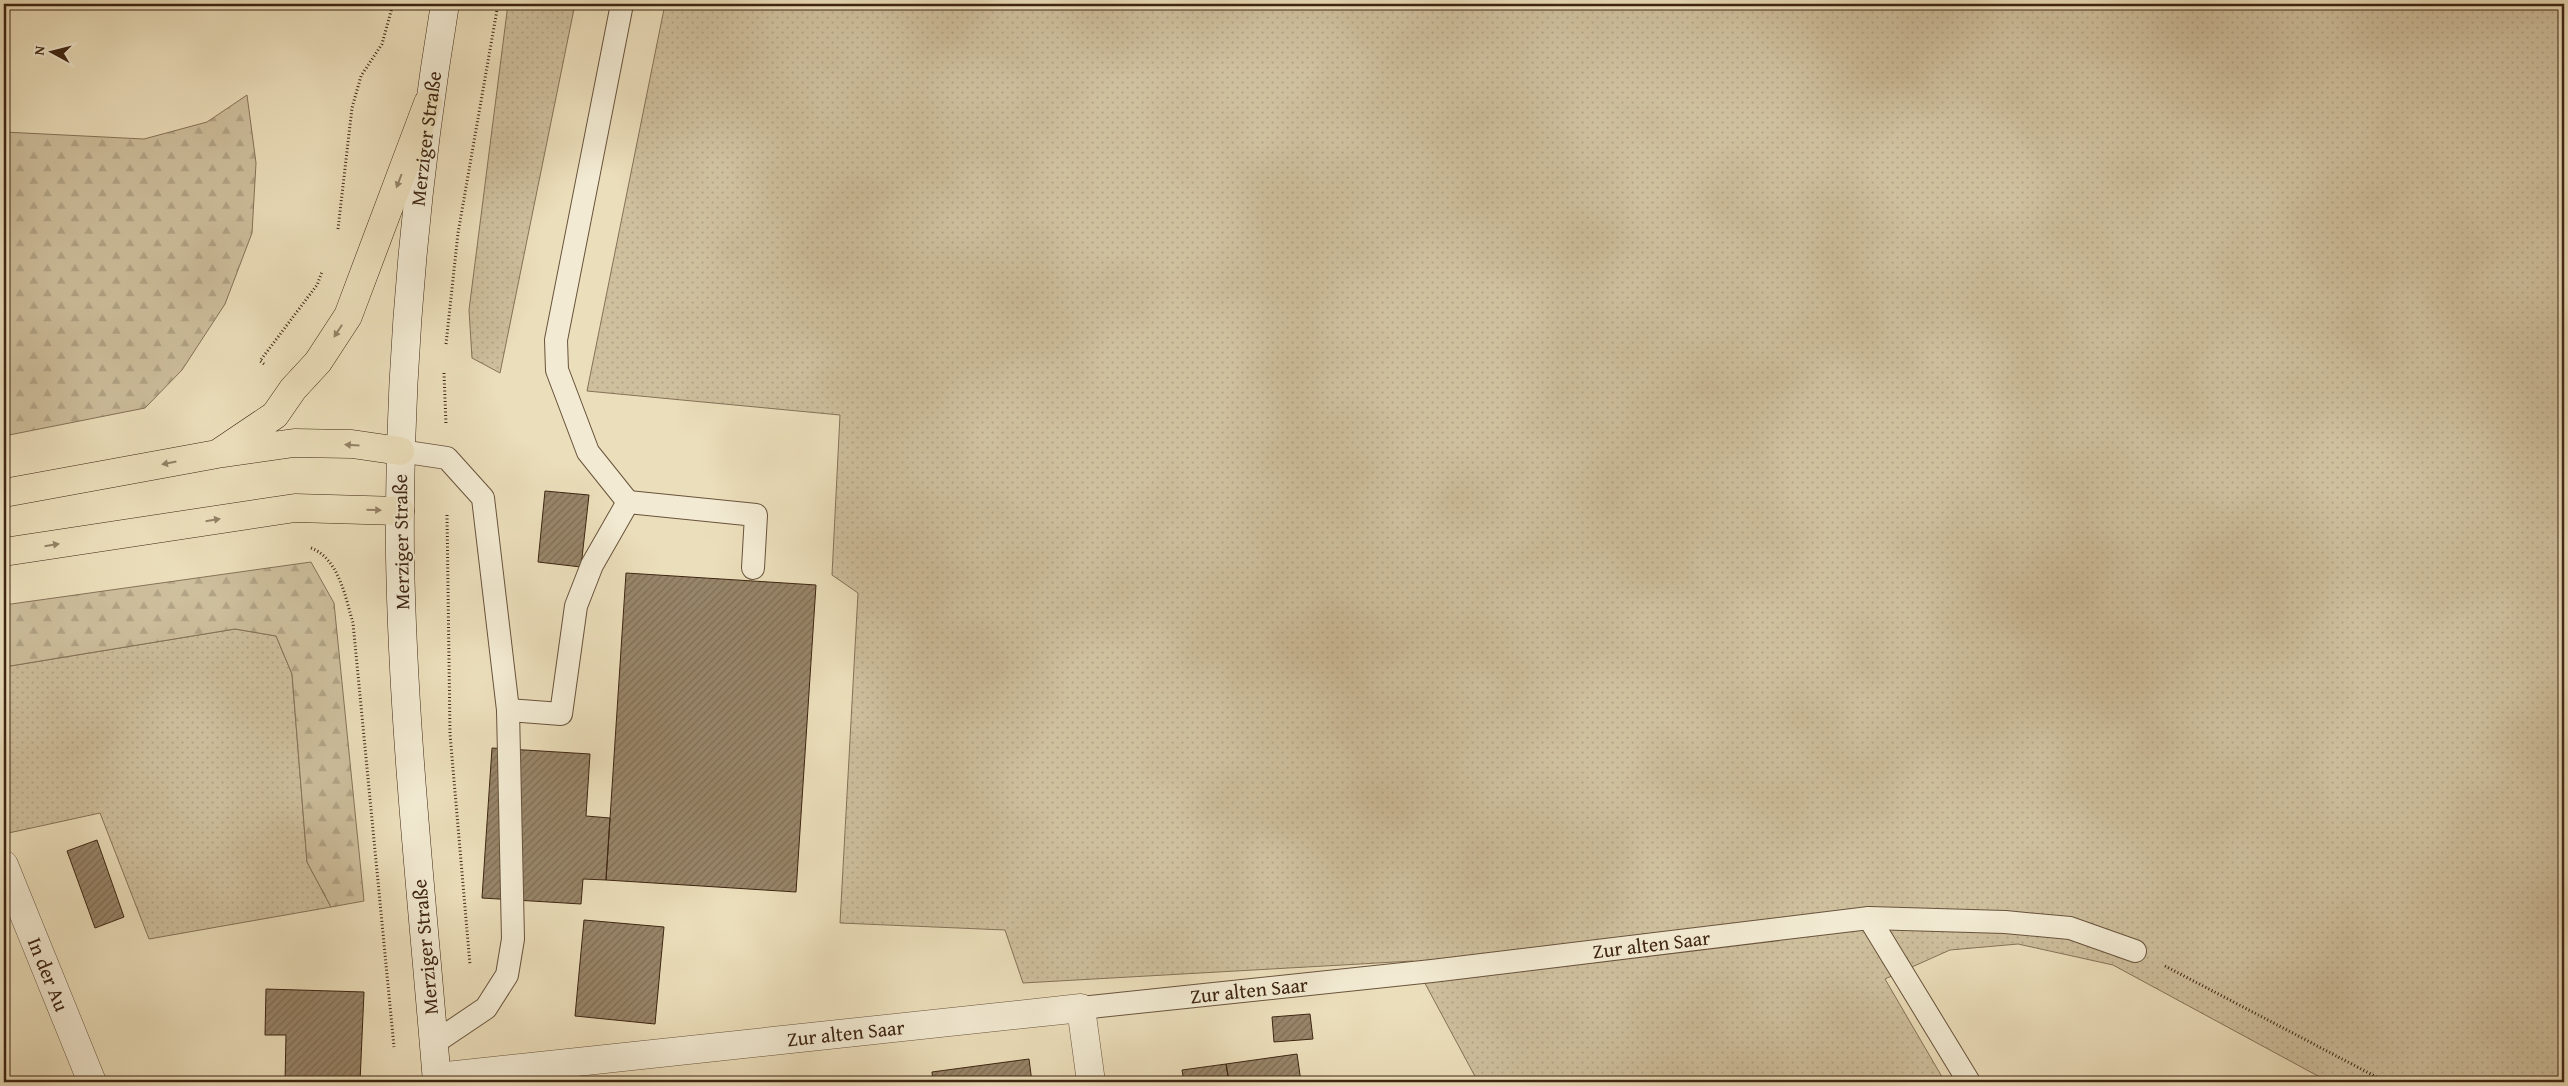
<svg xmlns="http://www.w3.org/2000/svg" width="2568" height="1086" font-family="'Gentium Book Plus',serif">
<style>
.grass{fill:url(#grass-dots);stroke:#867258}
.forest{fill:url(#forest-firs);stroke:#867258}
.building{fill:url(#building-hatch);stroke:#3e2512}
.lines{fill:none;stroke-linecap:round;stroke-linejoin:round}
.service-casing{stroke:#69533c;stroke-width:24}
.minor-casing{stroke:#69533c;stroke-width:29}
.secondary-casing{stroke:#3e2512;stroke-width:29}
.motorway-casing{stroke:#3e2512;stroke-width:29}
.path{stroke:#3e2512;stroke-width:3;stroke-dasharray:1 2.5;stroke-linecap:butt}
.service{stroke:#f2ead2;stroke-width:22}
.minor{stroke:#f2ead2;stroke-width:28}
.secondary{stroke:#f2ead2;stroke-width:28}
.motorway{stroke:#ebdeba;stroke-width:28}
.oneway{fill:#948266}
.labels{text-anchor:middle;stroke-width:4;stroke-linejoin:round;paint-order:stroke}
.street-label{font-size:20px;fill:#3e2512;stroke:#f2ead2}
</style>
<defs>
<pattern id="grass-dots" width="8" height="8" patternUnits="userSpaceOnUse" patternTransform="scale(1.25)"><rect width="8" height="8" fill="#cebf9d"/><path d="M2 2h.1M6 6h.1" fill="none" stroke="#b2a486" stroke-width="1.8" stroke-linecap="round"/></pattern>
<pattern id="forest-firs" width="22" height="20" patternUnits="userSpaceOnUse" patternTransform="scale(1.25)"><rect width="22" height="20" fill="#cebf9d"/><path d="M5 1l3.5 6h-7zM16 11l3.5 6h-7z" fill="#b2a486"/></pattern>
<pattern id="building-hatch" width="6" height="6" patternUnits="userSpaceOnUse" patternTransform="scale(1.25)"><rect width="6" height="6" fill="#988569"/><path d="M-1 1l2-2M0 6l6-6M5 7l2-2" fill="none" stroke="#7d6d55"/></pattern>
</defs>
<rect width="100%" height="100%" fill="#ebdeba"/>
<filter id="stains"><feTurbulence type="fractalNoise" baseFrequency=".004" numOctaves="4"/><feColorMatrix values="0 0 0 0 .2 0 0 0 0 .09 0 0 0 0 .02 0 0 0 .5 -.17"/></filter>
<radialGradient id="worn" r=".72"><stop offset=".6" stop-color="#630" stop-opacity="0"/><stop offset="1" stop-color="#630" stop-opacity=".3"/></radialGradient>
<!-- grass -->
<path class="grass" d="M508,4H575L500,373L472,358L469,310Z
M665,4H2564V1082H2329L2113,965L2018,944L1950,950L1885,979L1945,1082H1478L1413,961L1023,983L1005,930L840,923L858,593L832,575L840,415L587,391Z
M235,629L276,636L292,674L307,862L331,907L149,939L100,813L4,834V667Z"/>
<!-- forest -->
<path class="forest" d="M247,95L256,163L252,233L225,304L182,370L145,408L4,436V132L144,139L207,122Z
M311,562L334,603L364,901L331,907L307,862L292,674L276,636L235,629L4,667V605Z"/>
<!-- building -->
<path class="building" d="M545,491L589,495L581,567L538,562Z
M626,573L816,585L796,892L606,880Z
M492,748L590,754L586,816L610,818L606,880L583,879L581,904L482,898Z
M97,840L124,917L95,928L67,851Z
M584,920L664,927L655,1024L575,1016Z
M266,989L364,992L360,1082H285L286,1035H265Z
M1310,1014L1313,1039L1274,1042L1272,1017Z
M1297,1054L1301,1082H1229L1226,1064Z
M1029,1059L1032,1082H933L932,1072Z
M1226,1064L1229,1082H1184L1182,1070Z"/>
<g class="lines">
<!-- service casing -->
<g class="service-casing">
<g id="service">
<path d="M622,4L556,340L557,370L588,452L628,502"/>
<path d="M400,451L447,458L483,498L508,710L513,939L507,975L486,1008L434,1043"/>
<path d="M508,710L561,714L576,606L592,565L628,502L756,515L753,568"/>
<path d="M1869,918L1969,1082"/>
<path id="s1" d="M1081,1008L1432,971L1869,918L2005,922L2070,928L2135,951"/>
</g>
</g>
<!-- minor casing -->
<g class="minor-casing">
<g id="minor">
<path id="s2" d="M4,865L92,1082"/>
<path id="s3" d="M437,1077L1081,1008L1091,1082"/>
</g>
</g>
<!-- secondary casing -->
<g class="secondary-casing">
<g id="secondary">
<path id="s4" d="M437,1082C423,907 403,732 400,556C398,371 415,186 445,4"/>
</g>
</g>
<!-- motorway casing -->
<g class="motorway-casing">
<path id="motorway" d="M217,454L275,415L293,389L318,362L348,316L428,103
M4,493L217,454L294,443L352,444L400,451
M4,552L295,508L400,511"/>
</g>
<!-- path -->
<path class="path" d="M338,229L352,108L361,76L382,44L393,4
M446,344L458,233L498,4
M264,364L260,361L317,285L322,272
M444,373L446,424
M447,515L450,734L470,965
M311,548C339,559 345,596 353,623L394,1047
M2165,966L2386,1082"/>
<!-- service -->
<use href="#service" class="service"/>
<!-- minor -->
<use href="#minor" class="minor"/>
<!-- secondary -->
<use href="#secondary" class="secondary"/>
<!-- motorway -->
<use href="#motorway" class="motorway"/>
</g>
<!-- one-way arrows -->
<defs><path id="oneway-solid" d="M-6-.8H1V-3.2L6.5 0L1 3.2V.8H-6Z" transform="scale(1.25)"/></defs>
<g class="oneway">
<use href="#oneway-solid" transform="translate(399 181) rotate(111)"/>
<use href="#oneway-solid" transform="translate(338 331) rotate(123)"/>
<use href="#oneway-solid" transform="translate(352 445) rotate(-176)"/>
<use href="#oneway-solid" transform="translate(169 463) rotate(169)"/>
<use href="#oneway-solid" transform="translate(374 510) rotate(2)"/>
<use href="#oneway-solid" transform="translate(213 520) rotate(-9)"/>
<use href="#oneway-solid" transform="translate(52 545) rotate(-9)"/>
</g>
<g class="labels">
<!-- street labels -->
<g class="street-label">
<text dy="7" stroke="none"><textPath href="#s4" startOffset="946">Merziger Straße</textPath></text>
<text transform="translate(401 542) rotate(-91)" y="7">Merziger Straße</text>
<text dy="7" stroke="none"><textPath href="#s1" startOffset="574">Zur alten Saar</textPath></text>
<text transform="translate(425 947) rotate(-95)" y="7">Merziger Straße</text>
<text dy="7" stroke="none"><textPath href="#s2" startOffset="118">In der Au</textPath></text>
<text dy="7" stroke="none"><textPath href="#s1" startOffset="169">Zur alten Saar</textPath></text>
<text dy="7" stroke="none"><textPath href="#s3" startOffset="411">Zur alten Saar</textPath></text>
</g>
</g>
<!-- margin -->
<rect width="2568" height="1086" fill="none" stroke="#ebdeba" stroke-width="20"/>
<rect x="5" y="5" width="2558" height="1076" fill="none" stroke="#3e2512" stroke-width="2.5"/>
<rect x="10" y="10" width="2548" height="1066" fill="none" stroke="#3e2512"/>
<!-- north arrow -->
<g transform="translate(52 52) rotate(277)" stroke="#f2ead2" stroke-width="4" paint-order="stroke">
<path d="M0-4L9 19L0 12L-9 19Z" fill="#3e2512"/>
<text y="-8" font-size="14" font-weight="bold" text-anchor="middle" fill="#3e2512">N</text>
</g>
<rect width="100%" height="100%" filter="url(#stains)"/>
<rect width="100%" height="100%" fill="url(#worn)"/>
</svg>
